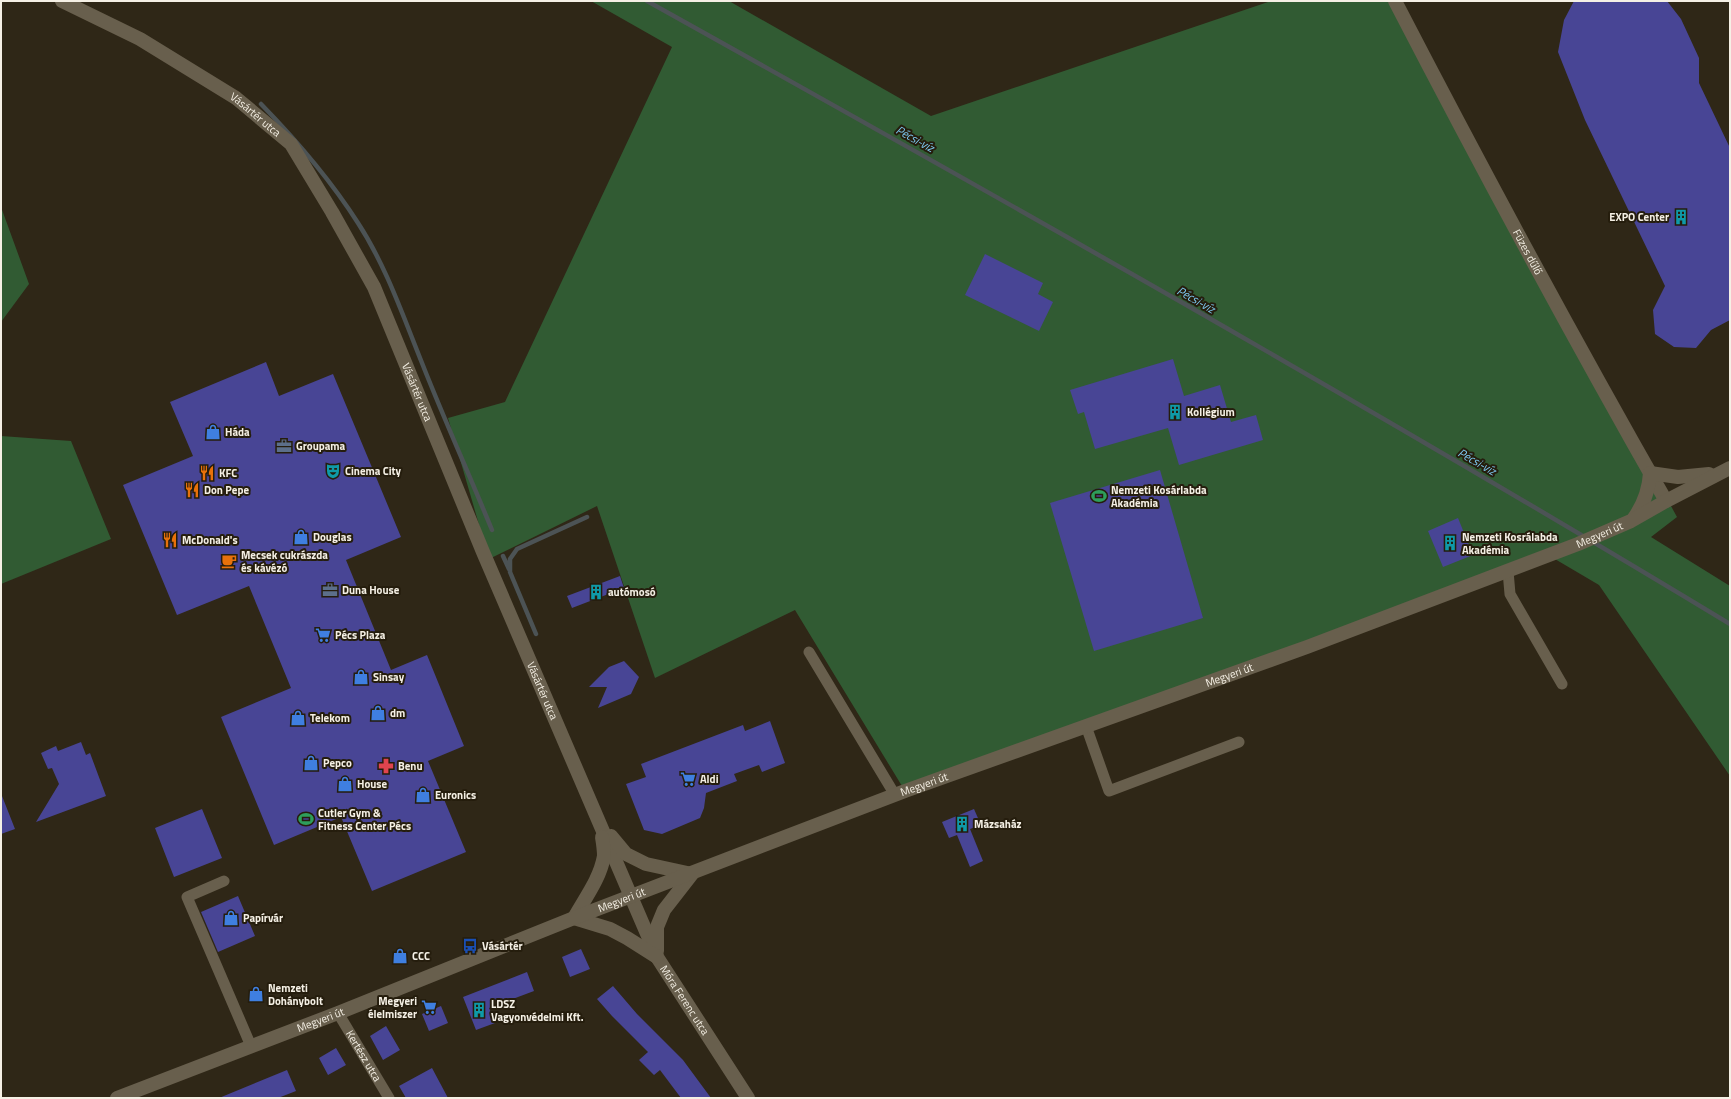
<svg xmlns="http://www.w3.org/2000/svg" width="1731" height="1099" font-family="'Titillium Web',sans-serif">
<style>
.green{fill:#315b33}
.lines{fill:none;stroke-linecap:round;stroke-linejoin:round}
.stream{stroke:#4c5355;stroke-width:4.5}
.building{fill:#484595}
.minor{stroke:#685f4d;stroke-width:11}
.tertiary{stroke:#685f4d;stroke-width:14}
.labels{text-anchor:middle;stroke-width:4;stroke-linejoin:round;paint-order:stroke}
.street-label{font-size:11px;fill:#f5f0e5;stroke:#251d0d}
.poi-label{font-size:11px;font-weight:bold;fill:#f5f0e5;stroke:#251d0d;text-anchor:start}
.water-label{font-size:12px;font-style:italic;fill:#7ec9f2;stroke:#251d0d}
</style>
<rect width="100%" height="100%" fill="#2f2717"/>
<!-- green -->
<path class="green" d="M591,1H729L931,116L1271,1H1395L1677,517L1651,537L1730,586V776L1599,585L1543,552L905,791L795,610L655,678L597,506L489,559L448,418L505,402L672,47Z
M1,207L29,284L1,322Z
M1,436L71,441L111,539L1,584Z"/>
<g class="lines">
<!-- stream -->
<path class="stream" d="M647,1C1011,204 1374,409 1730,624
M261,104C297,141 330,179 358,223C386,266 403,316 422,363C444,419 469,474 492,530
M503,556L509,569
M536,634L510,572V559L517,549L587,517"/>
</g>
<!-- building -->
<path class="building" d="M1574,1H1667L1681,19L1699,58V83L1730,148V320L1711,330L1696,348L1674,347L1655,334L1653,310L1665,286L1585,120L1558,52L1564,20Z
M985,254L1043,283L1038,294L1053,302L1039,331L965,295Z
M1173,359L1184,396L1220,385L1231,422L1256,415L1263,440L1179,465L1168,428L1095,449L1084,412L1078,414L1070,390Z
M266,362L279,396L333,374L401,537L346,560L391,670L427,655L464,746L428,761L466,852L372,891L341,817L274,845L221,717L291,688L249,586L177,615L123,485L193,456L170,402Z
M1160,470L1203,618L1094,651L1050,503Z
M1458,518L1473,555L1443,567L1428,531Z
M620,576L624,588L572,608L567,596Z
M624,661L639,677L631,694L598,708L607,687H589L609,667Z
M770,721L785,763L762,772L759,765L734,774L737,781L706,793L704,808L700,818L662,834L644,830L626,784L646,777L641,764L743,725L745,731Z
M81,742L86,755L90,753L106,796L36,822L59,784L52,768L48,769L41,753L56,746L58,751Z
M1,796H2L15,829L1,834Z
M202,809L222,858L174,877L155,828Z
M974,809L981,825L970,829L983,861L970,867L957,835L949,838L942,822Z
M238,896L255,936L218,952L201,912Z
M581,949L590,969L570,977L562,957Z
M527,972L534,991L489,1008L495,1023L476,1030L463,997Z
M613,986L637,1014L683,1060L711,1098H681L660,1070L654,1075L639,1060L648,1052L612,1016L597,999Z
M441,1006L448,1023L429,1031L422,1014Z
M386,1026L400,1050L383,1060L370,1036Z
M336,1048L346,1065L328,1075L319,1058Z
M432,1068L448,1098H406L399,1086Z
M287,1070L296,1091L278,1098H219Z"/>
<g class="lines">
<!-- minor -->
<g class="minor">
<path d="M1508,571L1510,594L1562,684"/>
<path d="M809,652L895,795"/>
<path d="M1086,726L1109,791L1239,742"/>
<path d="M224,881L187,897L251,1046"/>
<path id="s1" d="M338,1013L389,1098"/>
</g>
<!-- tertiary -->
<g class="tertiary">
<path id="s2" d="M62,1L140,39L236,98L291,144L332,212L374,287L483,552L657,957L748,1098"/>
<path id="s3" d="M1395,1C1482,169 1572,336 1666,501"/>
<path d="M1634,518C1644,504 1649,490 1650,473L1678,477L1709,474"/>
<path d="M611,836L626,854L646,864L692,874L664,910L657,927V951"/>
<path d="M574,918C585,898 600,879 604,856C604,850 603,843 602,837"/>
<path d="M574,918L610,929L627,938L657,957"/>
<path id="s4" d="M117,1098L338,1013L574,918L905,791L1307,647L1578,544L1631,521L1666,501L1730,468"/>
</g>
</g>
<!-- icons -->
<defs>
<g id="building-bare" transform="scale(1.2)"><path d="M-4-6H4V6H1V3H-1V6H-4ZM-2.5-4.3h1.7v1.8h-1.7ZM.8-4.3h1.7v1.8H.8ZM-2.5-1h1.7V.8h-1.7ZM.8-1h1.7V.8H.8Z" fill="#0f9aa8" stroke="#251d0d" stroke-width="2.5" paint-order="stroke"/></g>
<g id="shop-bare" transform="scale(1.2)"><path d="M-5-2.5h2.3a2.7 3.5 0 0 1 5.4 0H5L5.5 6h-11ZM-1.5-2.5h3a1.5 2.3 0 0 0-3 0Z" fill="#3f7fe0" stroke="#251d0d" stroke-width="2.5" paint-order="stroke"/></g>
<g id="office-bare" transform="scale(1.2)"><path d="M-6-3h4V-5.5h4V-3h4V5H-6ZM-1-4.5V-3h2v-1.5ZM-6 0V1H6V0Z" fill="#5c6f8a" stroke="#251d0d" stroke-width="2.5" paint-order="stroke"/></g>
<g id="theatre-bare" transform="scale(1.2)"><path d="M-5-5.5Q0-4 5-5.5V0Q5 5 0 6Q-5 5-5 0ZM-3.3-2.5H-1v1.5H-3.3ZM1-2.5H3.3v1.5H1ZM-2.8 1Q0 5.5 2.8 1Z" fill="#0f9aa8" stroke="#251d0d" stroke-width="2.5" paint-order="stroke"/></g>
<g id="restaurant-bare" transform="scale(1.2)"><path d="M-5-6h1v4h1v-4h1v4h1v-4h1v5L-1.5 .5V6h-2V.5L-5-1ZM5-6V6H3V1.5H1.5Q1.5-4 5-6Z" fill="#e8710a" stroke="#251d0d" stroke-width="2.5" paint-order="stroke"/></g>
<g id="stadium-bare" transform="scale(1.2)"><path d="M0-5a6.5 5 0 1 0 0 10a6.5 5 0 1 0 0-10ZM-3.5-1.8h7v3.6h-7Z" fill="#2e9e5b" stroke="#251d0d" stroke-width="2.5" paint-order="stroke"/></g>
<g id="cafe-bare" transform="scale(1.2)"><path d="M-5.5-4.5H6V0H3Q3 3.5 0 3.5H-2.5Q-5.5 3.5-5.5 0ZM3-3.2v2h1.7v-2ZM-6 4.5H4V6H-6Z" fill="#e8710a" stroke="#251d0d" stroke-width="2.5" paint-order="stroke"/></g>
<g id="supermarket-bare" transform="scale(1.2)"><path d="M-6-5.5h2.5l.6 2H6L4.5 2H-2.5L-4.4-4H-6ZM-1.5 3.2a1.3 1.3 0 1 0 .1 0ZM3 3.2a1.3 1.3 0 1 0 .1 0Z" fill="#3f7fe0" stroke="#251d0d" stroke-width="2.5" paint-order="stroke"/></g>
<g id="pharmacy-bare" transform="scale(1.2)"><path d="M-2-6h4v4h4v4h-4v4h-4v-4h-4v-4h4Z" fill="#e0444e" stroke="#251d0d" stroke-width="2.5" paint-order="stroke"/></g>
<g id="bus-bare" transform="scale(1.2)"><path d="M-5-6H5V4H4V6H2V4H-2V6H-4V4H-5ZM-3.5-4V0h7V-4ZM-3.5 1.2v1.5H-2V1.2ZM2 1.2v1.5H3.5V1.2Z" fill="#1a4fb4" stroke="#251d0d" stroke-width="2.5" paint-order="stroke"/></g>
</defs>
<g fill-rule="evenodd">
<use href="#building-bare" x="1681" y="217"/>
<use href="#building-bare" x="1175" y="412"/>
<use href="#shop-bare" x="213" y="432"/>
<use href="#office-bare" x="284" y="446"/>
<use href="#theatre-bare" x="333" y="471"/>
<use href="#restaurant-bare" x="207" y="473"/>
<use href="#restaurant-bare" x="192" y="490"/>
<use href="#stadium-bare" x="1099" y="496"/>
<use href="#shop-bare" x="301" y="537"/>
<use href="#restaurant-bare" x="170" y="540"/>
<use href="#building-bare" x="1450" y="543"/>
<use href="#cafe-bare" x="229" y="561"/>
<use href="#office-bare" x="330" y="590"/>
<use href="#building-bare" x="596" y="592"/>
<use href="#supermarket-bare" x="323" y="635"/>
<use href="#shop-bare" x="361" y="677"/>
<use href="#shop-bare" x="378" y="713"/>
<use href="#shop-bare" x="298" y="718"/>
<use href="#shop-bare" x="311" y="763"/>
<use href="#pharmacy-bare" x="386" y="766"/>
<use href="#supermarket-bare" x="688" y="779"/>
<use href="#shop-bare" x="345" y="784"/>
<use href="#shop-bare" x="423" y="795"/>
<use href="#stadium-bare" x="306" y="819"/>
<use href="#building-bare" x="962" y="824"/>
<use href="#shop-bare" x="231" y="918"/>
<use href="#bus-bare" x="470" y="946"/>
<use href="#shop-bare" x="400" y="956"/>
<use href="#shop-bare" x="256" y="994"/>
<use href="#supermarket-bare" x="429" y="1007"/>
<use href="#building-bare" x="479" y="1010"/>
</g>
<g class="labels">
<!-- street labels -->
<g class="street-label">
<text dy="4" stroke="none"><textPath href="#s2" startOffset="225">Vásártér utca</textPath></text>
<text dy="4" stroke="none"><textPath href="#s3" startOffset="284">Füzes dűlő</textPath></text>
<text dy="4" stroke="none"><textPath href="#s2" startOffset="550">Vásártér utca</textPath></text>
<text dy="4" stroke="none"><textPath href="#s4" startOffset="1586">Megyeri út</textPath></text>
<text dy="4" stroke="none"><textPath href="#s4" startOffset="1190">Megyeri út</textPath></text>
<text dy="4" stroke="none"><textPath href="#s2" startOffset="874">Vásártér utca</textPath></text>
<text dy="4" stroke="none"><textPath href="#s4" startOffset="866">Megyeri út</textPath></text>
<text dy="4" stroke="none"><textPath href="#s4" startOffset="542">Megyeri út</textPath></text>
<text dy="4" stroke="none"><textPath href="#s2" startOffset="1215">Móra Ferenc utca</textPath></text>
<text dy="4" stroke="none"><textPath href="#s4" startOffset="218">Megyeri út</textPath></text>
<text dy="4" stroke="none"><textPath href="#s1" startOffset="50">Kertész utca</textPath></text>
</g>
<!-- poi labels -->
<g class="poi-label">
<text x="1669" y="221" text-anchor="end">EXPO Center</text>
<text x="1187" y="416">Kollégium</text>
<text x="225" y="436">Háda</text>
<text x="296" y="450">Groupama</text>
<text x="345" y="475">Cinema City</text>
<text x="219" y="477">KFC</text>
<text x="204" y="494">Don Pepe</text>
<text x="1111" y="494">Nemzeti Kosárlabda<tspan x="1111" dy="13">Akadémia</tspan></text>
<text x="313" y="541">Douglas</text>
<text x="1462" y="541">Nemzeti Kosrálabda<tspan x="1462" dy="13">Akadémia</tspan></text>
<text x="182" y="544">McDonald's</text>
<text x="241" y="559">Mecsek cukrászda<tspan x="241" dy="13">és kávézó</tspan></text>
<text x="342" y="594">Duna House</text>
<text x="608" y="596">autómosó</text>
<text x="335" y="639">Pécs Plaza</text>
<text x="373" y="681">Sinsay</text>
<text x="390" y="717">dm</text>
<text x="310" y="722">Telekom</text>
<text x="323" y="767">Pepco</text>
<text x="398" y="770">Benu</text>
<text x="700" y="783">Aldi</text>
<text x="357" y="788">House</text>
<text x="435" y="799">Euronics</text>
<text x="318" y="817">Cutler Gym &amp;<tspan x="318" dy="13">Fitness Center Pécs</tspan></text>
<text x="974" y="828">Mázsaház</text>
<text x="243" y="922">Papírvár</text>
<text x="482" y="950">Vásártér</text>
<text x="412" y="960">CCC</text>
<text x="268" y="992">Nemzeti<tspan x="268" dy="13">Dohánybolt</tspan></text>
<text x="417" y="1005" text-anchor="end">Megyeri<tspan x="417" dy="13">élelmiszer</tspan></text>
<text x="491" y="1008">LDSZ<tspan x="491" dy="13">Vagyonvédelmi Kft.</tspan></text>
</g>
<!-- water labels -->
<g class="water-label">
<text transform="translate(915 139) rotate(29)" y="4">Pécsi-víz</text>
<text transform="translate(1196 300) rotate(30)" y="4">Pécsi-víz</text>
<text transform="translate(1477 462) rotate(30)" y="4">Pécsi-víz</text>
</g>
</g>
<!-- border -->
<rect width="1731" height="1099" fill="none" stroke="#f5f0e5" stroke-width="4"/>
</svg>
